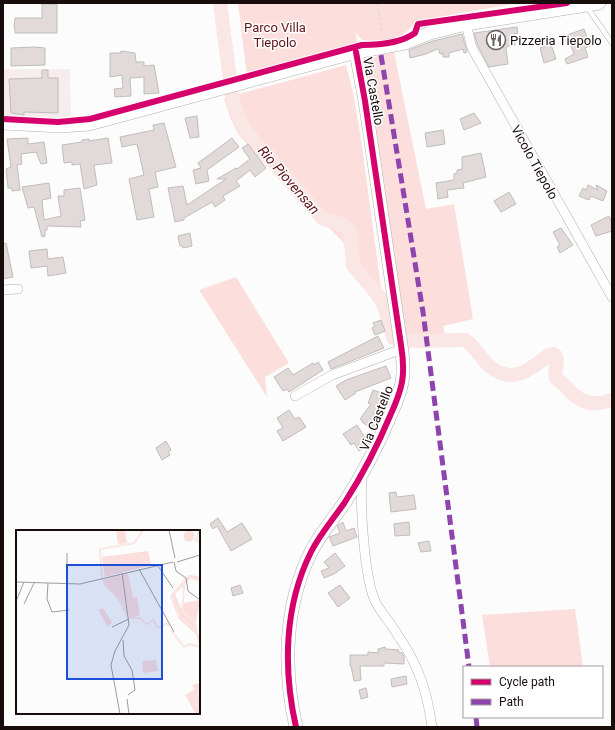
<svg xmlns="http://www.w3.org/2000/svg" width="615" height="730" font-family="Roboto,sans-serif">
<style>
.built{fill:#f7edec}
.green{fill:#fcdedc}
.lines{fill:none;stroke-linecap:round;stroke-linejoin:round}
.river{stroke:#fae6e4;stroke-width:14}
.building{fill:#e1dad9;stroke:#c2bcbc}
.lane-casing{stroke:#b5afae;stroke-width:5.5}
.street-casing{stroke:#b5afae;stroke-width:10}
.secondary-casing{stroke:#b5afae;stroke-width:14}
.path{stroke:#dbdada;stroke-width:1.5;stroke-dasharray:3 2;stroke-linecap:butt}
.lane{stroke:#fefffe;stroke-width:4.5}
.street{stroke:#fefffe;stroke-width:9}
.secondary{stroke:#fefffe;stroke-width:13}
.quiet{stroke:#8e44ad;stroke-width:5;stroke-dasharray:10 5;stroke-linecap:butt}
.cycleway-casing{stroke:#fff;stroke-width:8}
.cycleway{stroke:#d6006c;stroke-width:6}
.labels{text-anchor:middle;stroke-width:3;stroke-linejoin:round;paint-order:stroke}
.park-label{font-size:13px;fill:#621318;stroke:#fff}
.poi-label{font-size:13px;fill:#190d0c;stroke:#fff;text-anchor:start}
.street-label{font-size:13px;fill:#190d0c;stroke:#fff}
.water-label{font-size:14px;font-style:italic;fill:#5e0f15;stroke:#fff}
.inset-river{fill:none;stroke:#fae6e4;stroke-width:2}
.inset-road{fill:none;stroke:#a19c9b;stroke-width:1}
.view{fill:#1d4ed8;fill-opacity:0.15;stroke:#1d4ed8;stroke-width:2}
.inset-edge{fill:none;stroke:#190d0c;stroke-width:2}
</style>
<rect width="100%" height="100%" fill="#fbfcfb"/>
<!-- built -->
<path class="built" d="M3,69H70L71,120L3,118Z"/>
<!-- green -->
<path class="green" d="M238,3H519L416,21C402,41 386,43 362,40L356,33L357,45L247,76Z
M394,52L426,209L454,204L473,319L443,326L447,345L401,348L357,62Z
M346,65L353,92L361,139L388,341L377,307L343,242L255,153L238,134L230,117L224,98Z
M236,277L289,363L265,377L267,397L199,290Z
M575,609L583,667H490L482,615Z"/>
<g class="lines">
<!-- river -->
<path class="river" d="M220,3L230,80
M231,89L234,106L244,129L322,218C331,223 344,222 350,231L353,265L385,304L393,338C417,344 440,339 465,340C475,346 480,357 488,365C512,386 529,370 549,355L553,354L556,356C559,363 553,371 556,378C558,380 561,382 563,384C578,401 589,408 612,400"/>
</g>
<!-- building -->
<path class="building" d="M42,4H57V33H15V28H14L15,18H42Z
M517,27L518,33L514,34L515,45L507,46L506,48L508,64L489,67L478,46L474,33Z
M584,29L590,46L585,48L588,57L567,64L565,59L574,54L567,35Z
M462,34L467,52L464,53L463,49L449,53V57H443V53L440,54L439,50L437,49L426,54L410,58L409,50L433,41Z
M551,44L556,59L544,63L540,48Z
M35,47L45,48V65L11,66V48Z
M121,51L135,53L136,62H144V66L154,65L159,93L144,94V77L130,78L131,96L115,97L114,89L123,88L122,75L110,77V53H121Z
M42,70H48V78H58V113L24,112V115L11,113L9,79L42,78Z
M474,113L481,123L464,130L460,119Z
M197,116L199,137L190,138L185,118Z
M164,123L176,167L155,172L158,187L149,189L154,217L137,220L129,179L144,175L137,144L122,147L120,137L154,130L153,125Z
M443,130L445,144L427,147L425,133Z
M28,138V144L44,142L47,163L41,164L36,152L21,154L22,164L17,165L20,190L12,191V188H8L6,169L11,167L7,139Z
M108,138L112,163L94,165L97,185L84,189L80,164L72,165V162L64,163L62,145L82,142V140L89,139V141Z
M232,138L239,147L207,170L209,181L196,184L193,170L201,168L198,163Z
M248,144L266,168L255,177L250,170L236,181L240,186L223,196L225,200L215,207L212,202L184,218V220L175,222L168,188L183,186L187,205L226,179H217L236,168L237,169L250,159L242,148Z
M481,153L486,177L463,183L464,188L447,190L448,197L438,199L436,183L454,180V174L457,173V170L462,169V157Z
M49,183L51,198L42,200L44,220L61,216L58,196H64V190L80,188L85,220L80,221L81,227L47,226V230H45V236L42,237L34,207L28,208L22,187Z
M588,185L598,190L596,185L607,191L603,201L591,196L589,200L579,196L583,188L586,190Z
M509,192L516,204L501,212L494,201Z
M609,216L612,223V231L596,236L591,225Z
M561,228L573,245L560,253L557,247L560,245L553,232Z
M190,233L192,246L183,248L182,246H180L178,236Z
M6,243L13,277L3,279V244Z
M47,249L48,259L63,257L66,273L48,276L47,266L31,268L29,251Z
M381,320L385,331L375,335L372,328L375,326L373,323Z
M378,336L384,348L331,369L328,362Z
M318,362L323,370L289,392L287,389L283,391L274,377L288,368L293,375L313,363L314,365Z
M386,366L391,378L355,392L356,393L345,400L336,386L346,380Z
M373,390L388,395L380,417L372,429L362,422L363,421L360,419L371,404L368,403Z
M289,410L295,419L299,417L306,427L283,441L277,431L283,428L277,418Z
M357,425L369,444L359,451L354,443L351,445L343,434Z
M166,441L171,450L168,452L170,455L162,460L156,448Z
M396,492L397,497L414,495L416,509L391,512L389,493Z
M218,518L227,532L242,523L252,539L231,551L217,526L213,529L210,524Z
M343,522L346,531L354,528L357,537L333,546L329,537L340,533L337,526Z
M409,522L410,535L395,536L394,524Z
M429,541L431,551L421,552L418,543Z
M335,553L345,566L334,574L324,578L321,571L329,568L324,562Z
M240,585L243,593L233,596L231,588Z
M340,585L350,598L338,607L328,593Z
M385,647L386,649L399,650L398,652L402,653L404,657V664L384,663V666H360L361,680L354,681L351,666H350V655H368V652L378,653V649Z
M406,676L407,684L392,687L391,679Z
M366,688L368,697L361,699L359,690Z"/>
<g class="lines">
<!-- lane casing -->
<g class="lane-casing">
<path id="lane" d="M587,7L612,43"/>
</g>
<!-- street casing -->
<g class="street-casing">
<path id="street" d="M466,24L472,48L612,297
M3,290L18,289
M295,396L332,375L402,349
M362,477C360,504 364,580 376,603C382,614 391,623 397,634C418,664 427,690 432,727"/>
</g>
<!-- secondary casing -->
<g class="secondary-casing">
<path id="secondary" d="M3,123L61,126L89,124L356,52L405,43L430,33L466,24L599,3
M296,727C283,669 284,606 311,552C320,534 334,518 345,502C363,474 377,447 390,416C395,405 400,394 402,382C404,371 403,357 401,345L365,101L356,52"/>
</g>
<!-- path -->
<path class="path" d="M377,3L382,32"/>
<!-- lane -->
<use href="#lane" class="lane"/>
<!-- street -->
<use href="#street" class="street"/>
<!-- secondary -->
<use href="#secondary" class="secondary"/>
<!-- quiet -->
<path class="quiet" d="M381,55L423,312L469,667
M476,717L477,727"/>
<!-- cycleway casing -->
<g class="cycleway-casing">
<path id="cycleway" d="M3,119L58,122L90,119L362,45C378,45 401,43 415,33L418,24L567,3
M296,727C283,669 284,606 311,552C320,534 334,518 345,502C363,474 377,447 390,416C395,405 400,394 402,382C404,371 403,357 401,345L365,101L356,52"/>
</g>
<!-- cycleway -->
<use href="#cycleway" class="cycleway"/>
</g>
<!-- icons -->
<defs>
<g id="restaurant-ring" transform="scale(1)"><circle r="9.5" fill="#fff" stroke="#686160" stroke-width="1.5"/><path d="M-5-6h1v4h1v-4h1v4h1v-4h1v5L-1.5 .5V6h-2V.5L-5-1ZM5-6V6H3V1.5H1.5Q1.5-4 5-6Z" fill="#686160"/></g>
</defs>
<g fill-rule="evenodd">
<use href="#restaurant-ring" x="496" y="40"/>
</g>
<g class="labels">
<!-- park labels -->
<g class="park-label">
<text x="275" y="32">Parco Villa<tspan x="275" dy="15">Tiepolo</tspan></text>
</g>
<!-- poi labels -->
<g class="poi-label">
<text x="510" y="45">Pizzeria Tiepolo</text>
</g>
<!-- street labels -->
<g class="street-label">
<text transform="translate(374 91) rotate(80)" y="5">Via Castello</text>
<text transform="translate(535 162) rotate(61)" y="5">Vicolo Tiepolo</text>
<text transform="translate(376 418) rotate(-68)" y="5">Via Castello</text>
</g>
<!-- water labels -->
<g class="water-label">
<text transform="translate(289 180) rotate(49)" y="5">Rio Piovensan</text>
</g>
</g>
<!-- overview -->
<g transform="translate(16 530)">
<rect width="184" height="184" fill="#fbfcfb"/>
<path d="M100,0H109L111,13L102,14ZM167.5 6a5.5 5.5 0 1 1 11 0a5.5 5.5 0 1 1-11 0ZM132,21L135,35L89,47L86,27ZM112,43L117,68L121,67L124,85L120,86V89H113L106,45ZM104,45L106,49L111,88L104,73L86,50ZM172,45L182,46L184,52L175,48L159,64L165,79L167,73L184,70L180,91L184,118L180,104L163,89L154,66ZM87,78L96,92L92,97L82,80ZM140,130L142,141L127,143L126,131ZM184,153V184H180L169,165L179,159L176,155Z" fill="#fcdedc"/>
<path class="inset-river" d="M183,0L180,10L184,13M86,48L84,19L118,13L127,0M87,49L90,56L105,71L111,83M184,50L172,47L156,65L164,87L181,102L184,114M168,51L167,82L179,92L180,101M112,88H123L131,94L137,90L142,98L151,93L153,96M155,100L168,117L174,114L184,117M184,157L179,174L181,176L184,173"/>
<path class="inset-road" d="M153,0L159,28M158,32L160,41L170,48L172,61L184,70M161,32L184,25M142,36L157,58M123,39L158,102M0,52L64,54L157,32M32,53L31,69L36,82L53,80M51,54V23M1,69L8,52M8,74L18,53M96,97L113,89M107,110L108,126L116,140L118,153L119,160L112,165M111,169L113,184M104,184L95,135L99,121L113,95L106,43"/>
<path class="view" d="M51,35H146V149H51Z"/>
<rect width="184" height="184" class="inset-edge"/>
</g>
<!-- border -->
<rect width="615" height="730" fill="none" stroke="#190d0c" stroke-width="8"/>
<!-- legend -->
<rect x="463" y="666" width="140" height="52" fill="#ffffff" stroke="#a39e9e"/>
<rect x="471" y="679" width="20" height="6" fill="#d6006c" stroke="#a39e9e"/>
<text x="499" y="686" font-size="12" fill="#190d0c">Cycle path</text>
<rect x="471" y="699" width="20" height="6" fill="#8e44ad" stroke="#a39e9e"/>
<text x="499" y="706" font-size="12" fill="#190d0c">Path</text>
</svg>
